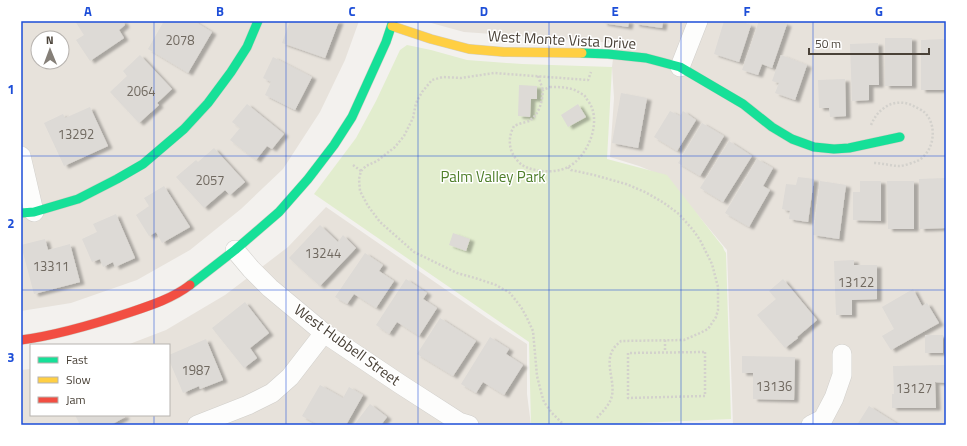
<svg xmlns="http://www.w3.org/2000/svg" width="967" height="446" font-family="'Titillium Web',sans-serif">
<style>
.residential{fill:#e7e2db;fill-rule:evenodd}
.green{fill:#e2edce}
.building{fill:#dddad6;filter:url(#shadow)}
.lines{fill:none;stroke-linecap:round;stroke-linejoin:round}
.street-casing{stroke:#d1cfcb;stroke-width:20}
.fast-casing{stroke:#d2cec4;stroke-width:10}
.slow-casing{stroke:#d2cec4;stroke-width:10}
.jam-casing{stroke:#d2cec4;stroke-width:10}
.path{stroke:#d3d1cc;stroke-width:2.5;stroke-dasharray:2 2;stroke-linecap:butt}
.street{stroke:#fdfdfc;stroke-width:19}
.fast{stroke:#16e098;stroke-width:9}
.slow{stroke:#ffcf43;stroke-width:9}
.jam{stroke:#f24e42;stroke-width:9}
.grid{fill:none;stroke:#1d4ed8;stroke-width:1;stroke-opacity:0.55}
.labels{text-anchor:middle;stroke-width:3;stroke-linejoin:round;paint-order:stroke}
.number-label{font-size:13px;fill:#706960}
.street-label{font-size:15px;fill:#4a4238;stroke:#fff}
.park-label{font-size:15px;fill:#4e7e2a;stroke:#fff}
.neatline{fill:none;stroke:#1d4ed8;stroke-width:1.5}
.grid-label{font-size:13px;text-anchor:middle;font-weight:bold;fill:#1d4ed8}
</style>
<defs>
<filter id="shadow"><feDropShadow dx="4.5" dy="2.5" stdDeviation="1" flood-color="#0004"/></filter>
</defs>
<rect width="100%" height="100%" fill="#f3f1ee"/>
<!-- residential -->
<path class="residential" d="M21,21H359L345,60L320,112L283,169L241,209L190,250L137,280L71,303L21,311ZM38,38H62V62H38Z
M424,21H946V425H733L727,250L666,177L639,166L610,157L614,98L612,67L615,43L464,32Z
M326,207L487,318L527,344V394L531,425H21V370L31,369V415H169V345H127L166,330L225,295L288,247Z"/>
<!-- green -->
<path class="green" d="M407,45L431,50L467,60L522,64L612,67L607,159L667,175L723,247L724,250L726,253L731,419L592,425H531L529,342L314,194L356,138L376,101L400,50Z"/>
<!-- building -->
<path class="building" d="M75,21H123L125,25L119,30L124,38L90,61L76,40L84,35Z
M164,21H194L212,32L188,73L148,49Z
M290,21H339L325,58L282,43Z
M603,21H629L628,27L603,23Z
M635,21H663L662,28L635,24Z
M724,21H738L751,25L739,62L714,54Z
M759,21H778L787,24L772,68L762,64L758,75L742,70Z
M885,38H912V86H885Z
M946,39V90H921V40Z
M878,43L879,85H869V100L852,101L850,44Z
M140,55L172,89L157,103L159,105L139,123L110,92L127,76L123,71Z
M781,55L807,65L795,100L775,93L779,83L772,81Z
M273,57L312,77L295,110L265,95L271,82L263,78Z
M845,79L846,116L830,117L829,108H819L818,80Z
M519,85L537,86V99H531L530,117L518,116Z
M621,93L647,98L638,148L612,143Z
M247,104L284,134L272,149L267,146L256,160L230,140L240,128L232,122Z
M578,104L586,117L568,127L561,115Z
M90,107L108,146L64,166L44,123L63,114L65,118Z
M670,111L680,116L683,111L696,120L677,151L654,137Z
M702,123L724,136L700,176L678,163Z
M729,141L752,156L723,202L700,188Z
M214,148L245,182L230,195L225,190L204,208L176,177L196,160L198,162Z
M757,159L773,168L763,186L770,190L749,227L725,213Z
M798,177L814,179L808,222L789,219L790,211L782,209L786,184L796,185Z
M945,178V228L920,229L919,179Z
M820,181L846,185L839,239L813,235Z
M860,181H881V221L853,220V192H860Z
M887,181H914V229H888Z
M164,186L190,227L162,243L156,232L149,236L136,215L149,206L144,198Z
M116,214L135,258L115,267L113,262L103,267L100,259L92,262L82,239L97,232L93,224Z
M320,225L338,242L343,235L356,248L320,286L289,258Z
M453,233L470,239L466,251L449,245Z
M45,239L48,250L70,244L80,282L34,294L21,245Z
M365,253L383,265L379,271L394,281L376,308L354,294L347,304L335,297Z
M854,260V265H877V299L852,300V315H836L834,261Z
M406,279L427,293L423,299L437,308L419,336L397,322L389,334L376,325Z
M783,279L817,320L797,337L798,338L785,348L757,315L776,299L769,291Z
M913,289L922,306L927,303L939,323L891,350L882,336L894,329L882,307Z
M245,302L269,333L250,348L257,358L244,368L212,328Z
M440,318L476,341L453,376L417,354Z
M925,335H943V353H925Z
M490,337L509,349L506,354L523,365L504,395L483,382L476,393L461,384Z
M206,339L223,380L200,389L199,386L183,393L169,360V355Z
M742,356L795,357L794,400L753,399V373H742Z
M946,365V383L935,382L936,408H892V394H894L893,366Z
M320,385L343,398L349,387L363,395L346,425H319L302,416Z
M370,404L387,417L381,425H354Z
M869,406L899,425H857Z
M75,415H124L125,417L111,425H80Z"/>
<g class="lines">
<!-- street casing -->
<g class="street-casing">
<path id="street" d="M680,67L698,21
M21,156L34,212
M235,250L251,269L270,288L324,333L400,384L459,422L469,425
M197,425L248,405L272,393L290,377L324,333
M811,425L823,419L834,398L842,375V354"/>
</g>
<!-- fast casing -->
<g class="fast-casing">
<path id="fast" d="M582,53L608,54L646,58L680,67L743,104L772,127L792,139L814,147L834,149L849,148L900,137
M21,213L34,212L78,199L117,179L143,164L184,129L208,103L231,72L247,47L258,21
M190,285L235,250L279,212L308,179L334,145L352,117L386,42L393,21"/>
</g>
<!-- slow casing -->
<g class="slow-casing">
<path id="slow" d="M392,26L431,39L469,49L504,52L582,53"/>
</g>
<!-- jam casing -->
<g class="jam-casing">
<path id="jam" d="M21,340C59,335 95,324 131,312C152,305 173,298 190,285"/>
</g>
<!-- path -->
<path class="path" d="M538,76L543,90
M550,87C561,87 572,87 582,94C585,95 586,98 588,101C603,120 588,157 568,167C561,171 549,172 541,171C531,169 523,168 517,160C508,150 508,137 514,126C518,124 526,122 529,121C540,114 542,101 543,90Z
M871,125C874,118 878,112 884,108C893,101 906,101 915,107C918,108 921,110 923,111C935,121 935,139 928,151C925,155 922,159 917,161C912,163 904,166 899,166C891,166 883,163 874,163
M353,165L361,171
M568,167L571,170L594,175L626,184L645,192L664,203L679,214L693,230L700,240L712,264L718,287V310L716,317L708,329L700,333L684,340L621,341C619,343 616,345 614,348C603,363 617,383 611,399C608,407 601,413 596,419
M665,340V352
M705,352V396L628,398V353Z
M562,423L552,413L544,402L541,392L537,376L533,331L527,318L521,307L510,293L496,285L475,278L457,273L414,252L380,222L368,206L360,191L359,179L361,171L366,166L377,161L395,147L404,136L413,118L416,103L422,92L432,80L443,77L461,78L494,73L588,80L591,72"/>
<!-- street -->
<use href="#street" class="street"/>
<!-- fast -->
<use href="#fast" class="fast"/>
<!-- slow -->
<use href="#slow" class="slow"/>
<!-- jam -->
<use href="#jam" class="jam"/>
</g>
<!-- grid -->
<path class="grid" d="M154,21V345M286,21V425M418,21V425M549,21V425M681,21V425M813,21V425M21,156H946M21,290H946M154,415V425"/>
<g class="labels">
<!-- number labels -->
<g class="number-label">
<text x="180" y="45">2078</text>
<text x="141" y="96">2064</text>
<text x="76" y="139">13292</text>
<text x="210" y="185">2057</text>
<text x="323" y="258">13244</text>
<text x="51" y="271">13311</text>
<text x="856" y="287">13122</text>
<text x="196" y="375">1987</text>
<text x="774" y="391">13136</text>
<text x="914" y="393">13127</text>
</g>
<!-- street labels -->
<g class="street-label">
<text transform="translate(562 40) rotate(3)" y="5">West Monte Vista Drive</text>
<text transform="translate(347 345) rotate(36)" y="5">West Hubbell Street</text>
</g>
<!-- park labels -->
<g class="park-label">
<text x="493" y="182">Palm Valley Park</text>
</g>
</g>
<!-- border -->
<rect width="967" height="446" fill="none" stroke="#ffffff" stroke-width="44"/>
<!-- legend -->
<rect x="30" y="344" width="140" height="72" fill="#ffffff" stroke="#b7b3af"/>
<rect x="38" y="357" width="20" height="6" fill="#16e098" stroke="#b7b3af"/>
<text x="66" y="364" font-size="12" fill="#4a4238">Fast</text>
<rect x="38" y="377" width="20" height="6" fill="#ffcf43" stroke="#b7b3af"/>
<text x="66" y="384" font-size="12" fill="#4a4238">Slow</text>
<rect x="38" y="397" width="20" height="6" fill="#f24e42" stroke="#b7b3af"/>
<text x="66" y="404" font-size="12" fill="#4a4238">Jam</text>
<!-- north arrow -->
<g transform="translate(50 50) rotate(359)"><circle r="19" fill="#ffffff" stroke="#b7b3af"/>
<path d="M0-3L7 15L0 10L-7 15Z" fill="#857f78"/>
<text y="-6" font-size="11" font-weight="bold" text-anchor="middle" fill="#4a4238">N</text>
</g>
<!-- scale -->
<path d="M809 48v6h120v-6" fill="none" stroke="#4a4238" stroke-width="2"/>
<text x="815" y="48" font-size="12" fill="#4a4238" stroke="#ffffff" stroke-width="3" paint-order="stroke">50 m</text>
<rect x="22" y="22" width="923" height="402" class="neatline"/>
<g class="grid-label">
<text x="88" y="16">A</text>
<text x="220" y="16">B</text>
<text x="352" y="16">C</text>
<text x="484" y="16">D</text>
<text x="615" y="16">E</text>
<text x="747" y="16">F</text>
<text x="879" y="16">G</text>
<text x="11" y="94">1</text>
<text x="11" y="228">2</text>
<text x="11" y="362">3</text>
</g>
</svg>
